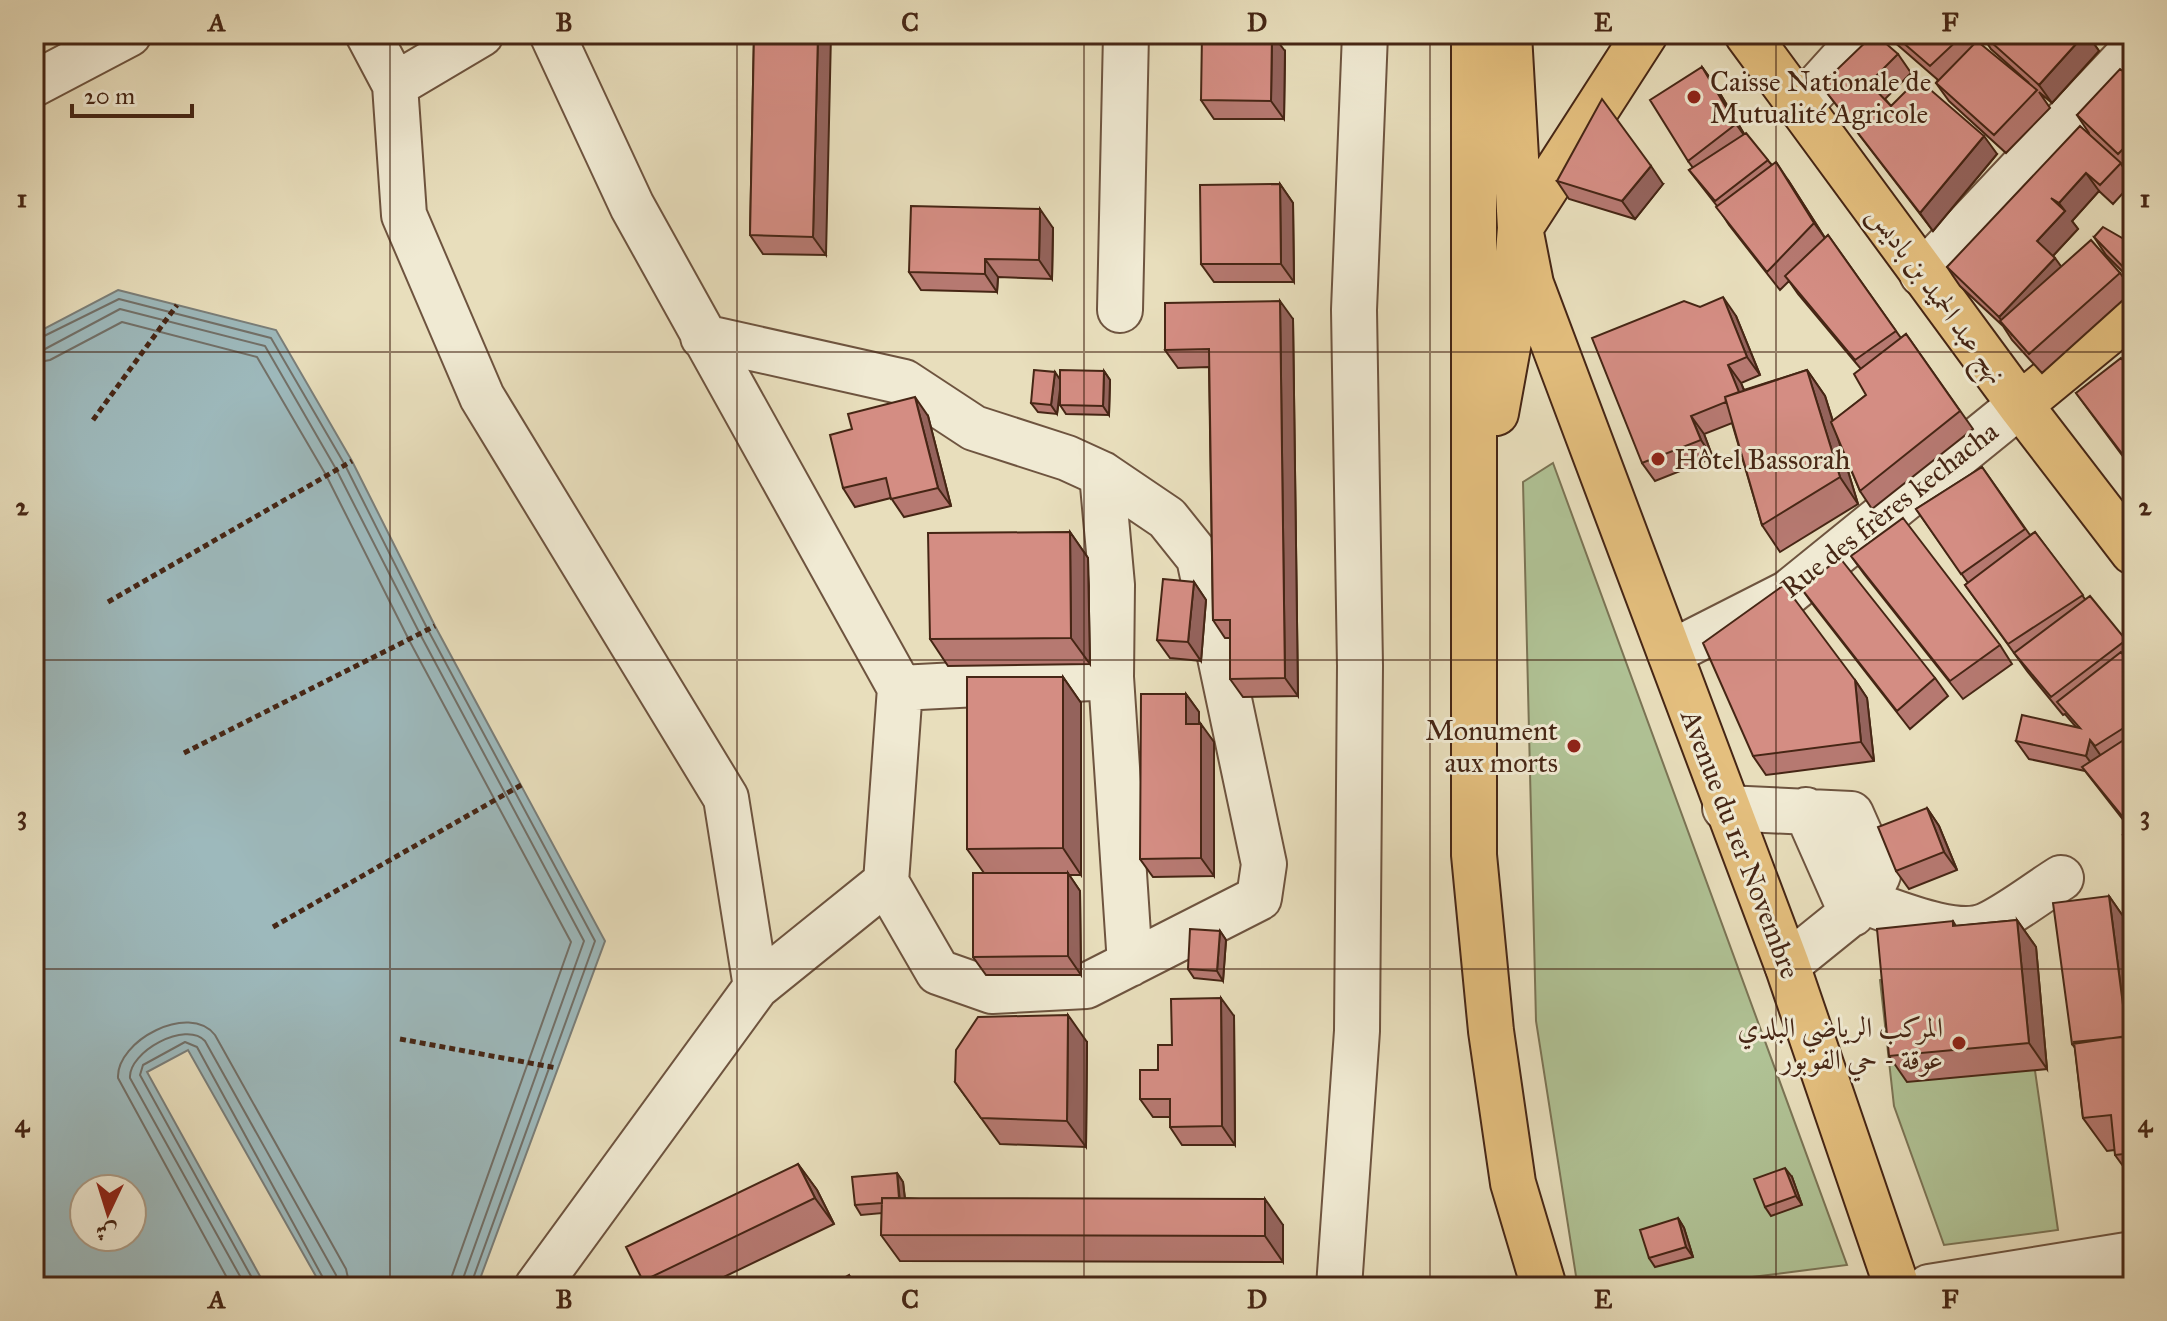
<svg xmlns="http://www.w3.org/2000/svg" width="2167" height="1321" font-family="'IM FELL Great Primer',Amiri,serif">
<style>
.green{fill:#b0c295;stroke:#7b7455;stroke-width:2}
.water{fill:#9db9bc;stroke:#7a7e79;stroke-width:2;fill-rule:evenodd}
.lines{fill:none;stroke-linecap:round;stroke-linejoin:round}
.shore{stroke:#727068;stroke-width:2}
.minor-casing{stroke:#6e543f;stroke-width:48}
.major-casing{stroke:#462615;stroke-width:48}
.path{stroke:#462615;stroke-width:5;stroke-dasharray:6 4;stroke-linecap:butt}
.minor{stroke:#f0ead3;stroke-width:44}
.major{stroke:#e4bf7e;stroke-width:44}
.wall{fill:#b67971;stroke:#462615;stroke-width:2}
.shaded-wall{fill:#94635c;stroke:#462615;stroke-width:2}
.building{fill:#d48d83;stroke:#462615;stroke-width:2}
.grid{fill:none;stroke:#462615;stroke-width:2;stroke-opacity:0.55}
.poi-dot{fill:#8f2418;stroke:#f0ead3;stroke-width:3}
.labels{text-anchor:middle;stroke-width:6;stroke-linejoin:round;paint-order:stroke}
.poi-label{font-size:28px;fill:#462615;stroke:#f0ead3;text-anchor:start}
.street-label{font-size:28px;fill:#462615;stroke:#f0ead3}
.neatline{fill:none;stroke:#462615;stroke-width:3}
.grid-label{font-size:26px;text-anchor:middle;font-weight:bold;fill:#462615}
</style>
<rect width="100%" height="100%" fill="#e8debc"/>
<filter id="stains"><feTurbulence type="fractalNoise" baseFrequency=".0025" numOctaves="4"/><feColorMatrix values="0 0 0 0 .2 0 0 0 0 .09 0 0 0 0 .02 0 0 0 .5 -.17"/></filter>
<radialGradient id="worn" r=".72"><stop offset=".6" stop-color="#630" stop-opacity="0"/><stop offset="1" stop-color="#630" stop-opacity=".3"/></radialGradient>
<!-- green -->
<path class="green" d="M1553,463L1847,1265L1672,1287H1592L1576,1276L1536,1021L1523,482Z
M2019,960L2058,1230L1944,1245L1894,1106L1880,980Z"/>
<!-- water -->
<path class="water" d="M118,290L276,330L352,461L435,626L605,941L477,1287H322L188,1050L147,1072L266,1287H34V334ZM84,1189H132V1237H84Z"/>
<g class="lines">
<!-- shore -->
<path class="shore" d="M34,341L119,299L271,338L345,465L428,630L595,941L470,1287
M34,351L45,349L120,309L265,346L336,469L420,634L584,941L460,1287
M34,363L50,360L122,322L257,357L326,475L409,640L571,942L448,1287
M232,1287L118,1078C116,1041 189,1002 215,1035L346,1269L350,1287
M246,1287L130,1078C128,1052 186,1020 205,1041L336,1275L338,1287
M257,1287L140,1075L143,1065L185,1042L197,1047L328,1287"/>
<!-- minor casing -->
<g class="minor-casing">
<path id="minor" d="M368,34L395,85L404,215L482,397L726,798L756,987
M34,84L129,34
M395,85L481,34
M1800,106L1865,34
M1922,274L2133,50
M1120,310L1126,34
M703,337L904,382L974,428L1067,458L1102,474L1167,518L1199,558L1264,864L1259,898L1086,986L992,991L938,972L886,882
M1670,653L1788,593L2020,405
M1111,677L1130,964
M900,688L1111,677L1112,585L1102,474
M1725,808L1851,814L1878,875L1865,902L1787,965
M1806,810L1852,914
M1865,902C1895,912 1957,939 1987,925C2012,913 2037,893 2061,878
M537,1287L756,987L886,882L900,688L632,206L552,34
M1339,1287L1357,1031L1360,666L1354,310L1365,34
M1929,1287L2133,1254"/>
</g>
<!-- major casing -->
<g class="major-casing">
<path id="major" d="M1474,34V855L1491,1031L1513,1183L1544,1287
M1509,34L1520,228L1531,284L1787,965L1897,1287
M1747,34L2020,405L2133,552
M2020,405L2133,312
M1496,413L1512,325L1520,228L1645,34"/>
</g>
<!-- path -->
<path class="path" d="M93,420L177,305
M108,602L352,461
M184,753L435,626
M273,927L523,784
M400,1039L557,1068"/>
<!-- minor -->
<use href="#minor" class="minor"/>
<!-- major -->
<use href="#major" class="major"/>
</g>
<!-- wall -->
<path class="wall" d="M42,34H63L47,42Z
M754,34L826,255L763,254L750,235Z
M1885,34H1965L1973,45L2029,83L1991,49L1981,34H2087L2099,51L2052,103L2039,92L2050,108L2006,153L1949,101L1936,83L1938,80Z
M1285,51L1284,119H1214L1201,100Z
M1898,54L1911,73L1885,99L1891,106L1997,154L1933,231L1821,85Z
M1702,67L1715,85L1744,134L1772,165L1788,180L1825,238L1828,235L1901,338L1906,334L1973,429L1872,509L1860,491L1839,441L1858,504L1780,552L1762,525L1732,423L1704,434L1713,458L1655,481L1642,463L1700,307L1736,316L1760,375L1741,383L1744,390L1807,370L1825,396L1833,421L1866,395L1861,369L1798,294L1789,281L1780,290L1729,225L1717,206L1689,170L1693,168L1688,161Z
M2133,79V170L2130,173L2121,164L2133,182L2113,204L2099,191L2072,221L2078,229L2053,256L2061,267L2120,273L2133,291L2042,373L2012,340L2003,326L1960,286L1947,267L2089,133L2077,115Z
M1557,181L1663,184L1635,219L1569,199Z
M1280,184L1293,203L1294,282H1214L1201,264Z
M1053,228L1052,279L998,277L997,292L921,290L909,272Z
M2133,231V282L2106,255L2094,237L2124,239Z
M1293,319L1298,696L1243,697L1230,679V638H1225L1213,620L1209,367L1178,368L1165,350Z
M1104,371L1110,380L1109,415L1066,414L1060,405V394L1057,414L1038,412L1031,403L1060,380Z
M2133,373V470L2076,393Z
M928,416L951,506L904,517L891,498L855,507L843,488Z
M1982,467L2030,535L2035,532L2085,599L2126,640L2133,650V663L2130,665L2133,669V849L2123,835L2131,830L2085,771L2029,759L2016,741L2076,727L2065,714L2063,715L2027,671L1965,585L1968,583L1916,509Z
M1070,532L1088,558L1090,664L948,666L930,639Z
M1851,556L2000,645L2012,664L1963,699L1864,574Z
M1194,582L1206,600L1201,661L1170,658L1157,640Z
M1801,588L1935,678L1948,696L1910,729L1814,606Z
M1063,677L1081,703V875H1069L1080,891L1081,975H986L973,957L984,873L967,849Z
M1855,680L1867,698L1874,761L1766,775L1753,756Z
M1186,694L1199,712V724L1214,742V876L1153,877L1140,859Z
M1927,808L1939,826L1957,870L1909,889L1896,871Z
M2109,896L2127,922L2133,967V1180L2115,1155V1150L2107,1151L2083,1118L2075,1048L2072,1044Z
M2017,920L2036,947L2047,1069L1907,1082L1889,1056L1953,921L1956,926Z
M1220,931L1226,940L1223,981L1194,978L1188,969Z
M1234,1016L1235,1145H1182L1170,1127V1117H1153L1140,1099L1172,1045Z
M1087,1042L1086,1147L1000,1144L955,1082Z
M798,1164L817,1190L834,1224L703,1287H647L643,1281Z
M897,1173L903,1182L905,1198L1283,1225V1262L900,1261L881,1235L882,1213L861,1215L855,1205Z
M1792,1177L1802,1205L1771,1216L1765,1207Z
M1678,1218L1684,1228L1693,1257L1655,1267L1649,1258Z"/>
<!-- shaded-wall -->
<path class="shaded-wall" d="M818,34H831L826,255L813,237Z
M1272,34L1285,51L1284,119L1271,101Z
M2085,34H2087L2099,51L2052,103L2039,85Z
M2093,34H2108L2100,43Z
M1702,67L1715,85L1749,142L1736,124Z
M1984,136L1997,154L1933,231L1920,213Z
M1776,162L1788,180L1827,241L1814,223Z
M1651,166L1663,184L1635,219L1622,201Z
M2086,173L2099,191L2072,221L2078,229L2049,260L2037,241L2065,211L2059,203Z
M1280,184L1293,203L1294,282L1281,264Z
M1040,209L1053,228L1052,279L1039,260Z
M2055,258L2068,276L2012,335L1999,317Z
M985,259L998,277L997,292L985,274Z
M1723,297L1736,316L1760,375L1747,357Z
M1280,301L1293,319L1298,696L1285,678Z
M1728,365L1741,383L1753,414L1740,396Z
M1807,370L1825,396L1858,504L1840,477Z
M1104,371L1110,380L1109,415L1103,406Z
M1055,372L1061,381L1057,414L1051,405Z
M915,397L928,416L951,506L938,488Z
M1691,416L1704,434L1713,458L1701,440Z
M1070,532L1088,558L1090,664L1071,638Z
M1194,582L1206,600L1201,661L1188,642Z
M1063,677L1081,703V875L1063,848Z
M1855,680L1867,698L1874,761L1861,742Z
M1186,694L1199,712V742L1186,724Z
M1201,724L1214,742V876L1201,858Z
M2090,740L2103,759L2099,774L2086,756Z
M1927,808L1939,826L1957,870L1944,852Z
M1068,873L1080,891L1081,975L1068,956Z
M2109,896L2127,922L2133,967V1045L2127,1036Z
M2017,920L2036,947L2047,1069L2029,1043Z
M1220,931L1226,940L1223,981L1217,971Z
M1221,998L1234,1016L1235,1145L1222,1126Z
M1068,1015L1087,1042L1086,1147L1067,1121Z
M2123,1037L2133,1051V1098L2130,1094Z
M798,1164L817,1190L834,1224L815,1198Z
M1785,1168L1792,1177L1802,1205L1796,1196Z
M897,1173L903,1182L906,1210L900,1201Z
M1265,1199L1283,1225V1262L1265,1236Z
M1678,1218L1684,1228L1693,1257L1686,1247Z
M849,1275L857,1287H852Z"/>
<!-- building -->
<path class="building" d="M754,34H818L813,237L750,235Z
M1202,34H1272L1271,101L1201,100Z
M1874,34H1875L1898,54L1869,83L1891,106L1918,79L1984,136L1920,213L1821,85Z
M1893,34H1964L1930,66Z
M1982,34H2085L2039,85Z
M1977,41L2037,90L1994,135L1936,83Z
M2133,55V73L2124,65Z
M1702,67L1736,124L1688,161L1650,100Z
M2120,69L2133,79V139L2118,154L2077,115Z
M1602,99L1651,166L1622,201L1557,181Z
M2080,126L2121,163L2100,185L2086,173L2059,203L2051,198L2065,211L2037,241L2055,258L1999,317L1947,267Z
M1746,133L1768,160L1715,201L1689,170Z
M1776,162L1814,223L1767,272L1716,207Z
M1280,184L1281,264H1201L1200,185Z
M2133,189V201L2127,195Z
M911,206L1040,209L1039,260L985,259V274L909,272Z
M2103,227L2124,239L2133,231V271L2130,274L2094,237Z
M1828,235L1896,331L1855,360L1785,276Z
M2091,240L2120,273L2029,354L2000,321Z
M1723,297L1747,357L1728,365L1739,392L1725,397L1726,402L1691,416L1701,440L1642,463L1592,338L1684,301L1700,307Z
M1280,301L1285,678L1230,679V620H1213L1209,349L1165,350V303Z
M1906,334L1960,411L1860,491L1831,422L1866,395L1854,374Z
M2121,358L2133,373V468L2076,393Z
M1034,370L1055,372L1051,405L1031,403Z
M1060,370L1104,371L1103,406L1060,405Z
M1807,370L1840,477L1762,525L1725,397Z
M915,397L938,488L891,499L886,478L843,488L830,435L852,429L848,414Z
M1982,467L2025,529L1961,574L1916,509Z
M1903,518L2000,645L1950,681L1851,556Z
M1070,532L1071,638L930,639L928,533Z
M2035,532L2083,595L2008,644L1965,585Z
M1840,558L1935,678L1897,711L1801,588Z
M1163,579L1194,582L1188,642L1157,640Z
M1784,585L1855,680L1861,742L1753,756L1703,643Z
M2090,596L2126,640L2051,697L2014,653Z
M2121,652L2133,669V722L2095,746L2090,740L2086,756L2016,741L2022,715L2080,728L2057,702Z
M967,677H1063V848L967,849Z
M1141,694H1186V724H1201V858L1140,859Z
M2133,734V808L2122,816L2082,767Z
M1927,808L1944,852L1896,871L1878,827Z
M2133,828V846L2123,835Z
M973,873H1068V956L973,957Z
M2109,896L2127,1036L2072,1044L2053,903Z
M2017,920L2029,1043L1889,1056L1877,929L1953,921V926Z
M1190,929L1220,931L1217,971L1188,969Z
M1221,998L1222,1126L1170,1127V1099H1140V1070H1158V1045H1172L1171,999Z
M1068,1015L1067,1121L981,1118L955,1082L956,1050L978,1017Z
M2123,1037L2130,1094H2133V1153L2115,1155L2111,1115L2083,1118L2074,1042Z
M798,1164L815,1198L643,1281L626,1247Z
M1785,1168L1796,1196L1765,1207L1754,1179Z
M897,1173L899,1198H882V1203L855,1205L852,1177Z
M882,1198L1265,1199V1236L881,1235Z
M1678,1218L1686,1247L1649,1258L1640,1230Z
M849,1275L852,1287H828Z"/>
<!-- grid -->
<path class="grid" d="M390,34V1287M737,34V1287M1084,34V1287M1430,34V1287M1776,34V1287M34,352H2133M34,660H2133M34,969H2133"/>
<!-- markers -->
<g class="poi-dot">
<circle cx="1694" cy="97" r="8"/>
<circle cx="1658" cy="459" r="8"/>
<circle cx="1574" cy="746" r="8"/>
<circle cx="1959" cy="1043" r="8"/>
</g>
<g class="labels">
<!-- poi labels -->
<g class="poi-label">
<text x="1710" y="91">Caisse Nationale de<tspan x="1710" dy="32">Mutualité Agricole</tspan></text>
<text x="1674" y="469">Hôtel Bassorah</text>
<text x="1558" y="740" text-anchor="end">Monument<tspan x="1558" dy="32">aux morts</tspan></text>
<text x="1943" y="1037" text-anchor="end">المركب الرياضي البلدي<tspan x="1943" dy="32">عوقة - حي الفوبور</tspan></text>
</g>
<!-- street labels -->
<g class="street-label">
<text transform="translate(1938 294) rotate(54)" y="10">نهج عبد الحميد بن باديس</text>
<text transform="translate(1889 509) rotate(-38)" y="10">Rue des frères kechacha</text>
<text transform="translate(1741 844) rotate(69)" y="10">Avenue du 1er Novembre</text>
</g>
</g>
<!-- margin -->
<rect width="2167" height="1321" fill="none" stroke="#e8debc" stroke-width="88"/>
<!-- north arrow -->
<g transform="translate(108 1213) rotate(184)"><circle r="38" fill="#f0ead3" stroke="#ac9c87" stroke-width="2"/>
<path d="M0-6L14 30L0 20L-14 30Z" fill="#8f2418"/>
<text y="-12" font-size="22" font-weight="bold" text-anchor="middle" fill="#462615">ش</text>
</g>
<!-- scale -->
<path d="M72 104v12h120v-12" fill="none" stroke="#462615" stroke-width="4"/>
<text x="84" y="104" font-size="24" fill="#462615" stroke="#f0ead3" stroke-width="6" paint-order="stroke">20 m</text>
<rect x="44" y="44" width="2079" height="1233" class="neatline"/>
<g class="grid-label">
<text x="217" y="31">A</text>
<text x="564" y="31">B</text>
<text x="910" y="31">C</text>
<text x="1257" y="31">D</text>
<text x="1603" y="31">E</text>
<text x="1950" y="31">F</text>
<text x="22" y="207">1</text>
<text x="2145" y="207">1</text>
<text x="22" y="515">2</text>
<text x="2145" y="515">2</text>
<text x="22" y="824">3</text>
<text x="2145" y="824">3</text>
<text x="22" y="1132">4</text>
<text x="2145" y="1132">4</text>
<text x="217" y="1308">A</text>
<text x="564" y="1308">B</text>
<text x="910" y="1308">C</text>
<text x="1257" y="1308">D</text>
<text x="1603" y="1308">E</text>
<text x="1950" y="1308">F</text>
</g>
<rect width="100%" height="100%" filter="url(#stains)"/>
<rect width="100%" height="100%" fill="url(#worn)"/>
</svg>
